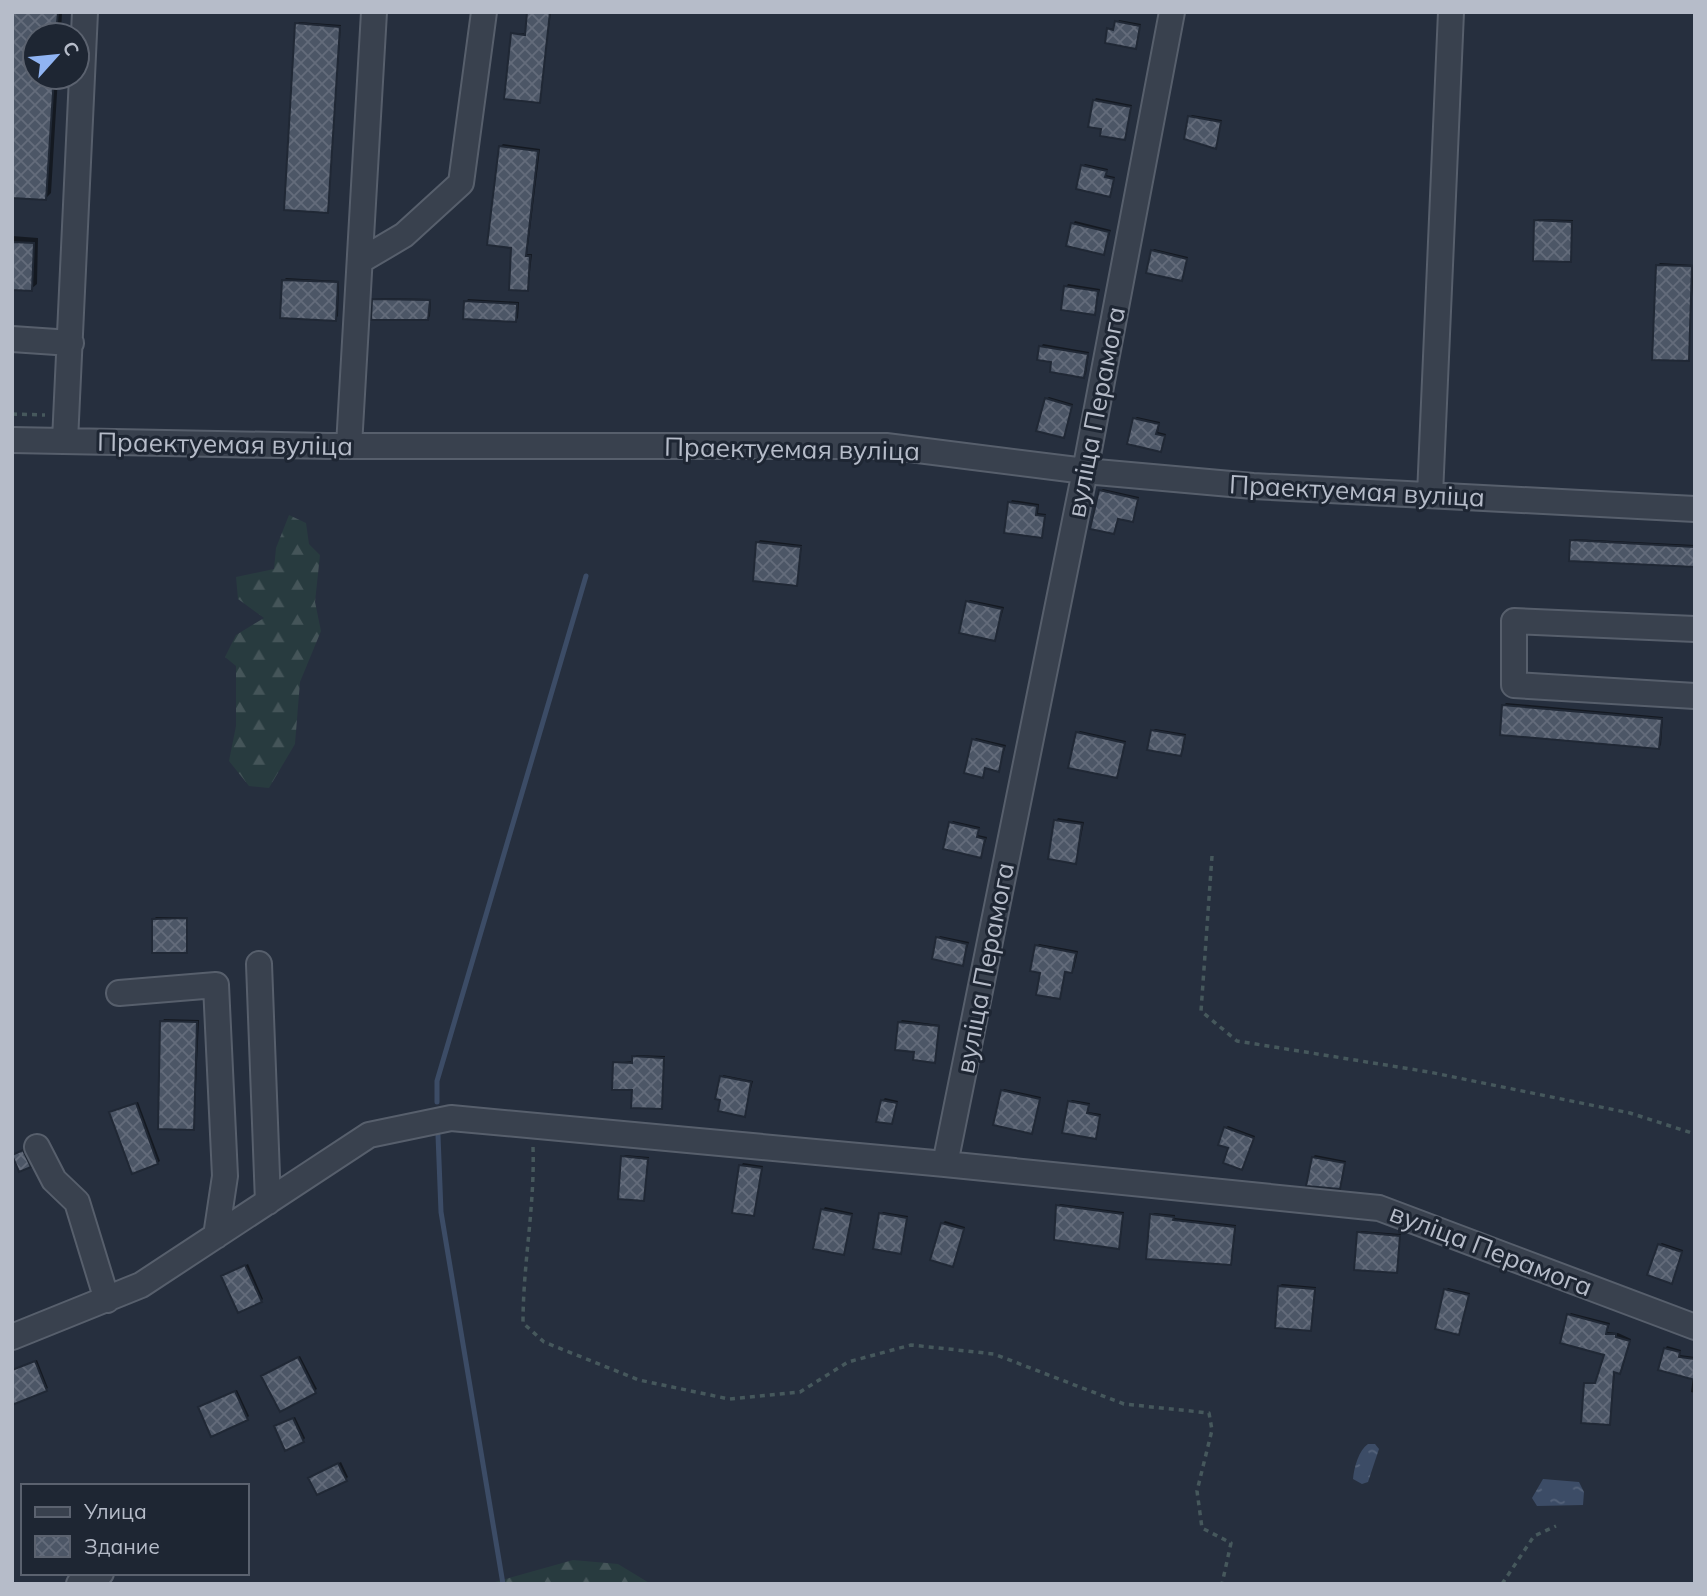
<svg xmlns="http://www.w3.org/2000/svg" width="1707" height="1596" font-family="Mulish,sans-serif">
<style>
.forest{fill:url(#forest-firs)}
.water{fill:url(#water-ripples)}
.shadow{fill:#0007}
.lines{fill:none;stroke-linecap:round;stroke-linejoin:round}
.stream{stroke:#3c4c66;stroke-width:5}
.building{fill:url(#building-cross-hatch);stroke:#202835;stroke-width:2}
.minor-casing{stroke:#575f6c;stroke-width:28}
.path{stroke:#46585c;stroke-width:3.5;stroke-dasharray:5 5;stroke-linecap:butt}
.minor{stroke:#39414e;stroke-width:24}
.labels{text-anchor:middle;stroke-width:6;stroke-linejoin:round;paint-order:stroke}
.street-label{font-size:26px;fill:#b6bcc9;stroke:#1e2633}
</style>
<defs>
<pattern id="forest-firs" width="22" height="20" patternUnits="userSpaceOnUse" patternTransform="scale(1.75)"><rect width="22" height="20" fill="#283b3f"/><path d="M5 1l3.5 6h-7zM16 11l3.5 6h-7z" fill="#455559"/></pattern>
<pattern id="water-ripples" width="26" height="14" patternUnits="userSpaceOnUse" patternTransform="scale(1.75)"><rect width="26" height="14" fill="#3c4c66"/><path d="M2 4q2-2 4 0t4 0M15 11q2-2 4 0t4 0" fill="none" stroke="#56647b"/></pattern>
<pattern id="building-cross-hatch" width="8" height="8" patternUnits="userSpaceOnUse" patternTransform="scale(1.75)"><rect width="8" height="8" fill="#4c5666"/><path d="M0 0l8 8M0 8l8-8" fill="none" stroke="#646c7b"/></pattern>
</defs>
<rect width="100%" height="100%" fill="#262f3e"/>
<!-- forest -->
<path class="forest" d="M289,515L306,523L309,544L320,555L315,602L321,631L300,682L295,744L269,788L249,786L229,761L236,726V666L225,657L236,635L264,618L238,599L236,577L274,569L276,548Z
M573,1560L618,1564L651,1584H488Z"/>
<!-- water -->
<path class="water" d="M1368,1444H1375L1379,1449L1368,1482L1362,1484L1353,1479C1354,1467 1359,1450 1368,1444Z
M1543,1479L1579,1482L1584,1492L1583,1505L1537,1506L1532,1498Z"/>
<!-- shadow -->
<path class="shadow" d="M12,12H62L61,35H35V77H58L51,193L46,198Z
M529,12H551L539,102L513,34L527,33Z
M1119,20L1141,24L1135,47L1109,29L1115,28Z
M299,22L341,25L327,211L297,24Z
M1096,98L1132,105L1125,138L1103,127L1094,101Z
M1192,115L1222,120L1215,147L1189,117Z
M503,144L540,149L527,254H532L528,289L513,246L500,147Z
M1085,164L1108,169L1106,175L1115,177L1109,195L1083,166Z
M1538,219L1573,220L1570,260L1536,221Z
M1075,221L1111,230L1103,253L1073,224Z
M12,236L38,238L37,284L31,289L12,288Z
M1154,249L1188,257L1181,279L1152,251Z
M1660,263L1694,265L1688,359L1657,266Z
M286,278L339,281L338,316L335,319L283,281Z
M1068,284L1100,289L1094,313L1066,287Z
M376,298L431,299L430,316L428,318L374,300Z
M468,299L519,302L518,318L515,321L466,302Z
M1043,344L1089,352L1086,374L1084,376L1053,361L1041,347Z
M1049,397L1073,404L1063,436L1046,399Z
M1137,417L1160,422L1158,432L1166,434L1160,451L1134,419Z
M1103,489L1139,497L1134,518L1119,517L1114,532L1100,491Z
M1012,500L1039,504L1038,513L1046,514L1042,536L1010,503Z
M1574,539L1695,545V566L1572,541Z
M760,540L802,545L797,584L758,543Z
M970,600L1004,607L995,639L968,602Z
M1506,703L1663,717L1661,745L1659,747L1504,705Z
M1155,729L1186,734L1183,751L1181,754L1152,731Z
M1080,731L1126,741L1117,776L1078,733Z
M976,738L1006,745L998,770L986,767L982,776L974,740Z
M1058,818L1084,822L1076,862L1056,821Z
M953,821L980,827L978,835L987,837L981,856L951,823Z
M156,917H188L186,951L154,919Z
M940,936L969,942L962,964L938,938Z
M1039,944L1078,951L1074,969L1066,970L1059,997L1042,972L1037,946Z
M164,1019L199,1020L194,1128L162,1022Z
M902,1020L940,1025L934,1061L916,1050L900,1022Z
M636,1055L665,1056L661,1108L634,1089L614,1063L633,1061Z
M723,1075L753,1081L744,1115L722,1099Z
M1004,1089L1041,1097L1031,1132L1002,1091Z
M885,1098L898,1101L891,1123L883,1100Z
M1072,1100L1090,1103L1088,1112L1101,1114L1095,1137L1069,1102Z
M138,1102L160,1161L157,1163L114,1111Z
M1228,1126L1255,1136L1242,1168L1230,1147L1225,1128Z
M25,1149L32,1164L30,1166L16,1154Z
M625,1155L649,1157L644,1199L623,1157Z
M1315,1155L1346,1161L1339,1187L1313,1157Z
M743,1163L763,1166L754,1214L741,1166Z
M1060,1204L1124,1212L1120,1244L1118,1247L1058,1206Z
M825,1207L853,1213L843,1253L823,1210Z
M883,1212L908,1216L900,1252L881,1214Z
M1154,1213L1175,1215V1218L1236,1225L1232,1261L1230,1264L1152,1215Z
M945,1221L965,1227L952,1265L942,1224Z
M1361,1231L1401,1234L1396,1272L1359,1233Z
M1662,1243L1683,1250L1673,1279L1659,1245Z
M248,1264L263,1299L261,1301L223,1276Z
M1282,1284L1316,1287L1311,1329L1279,1286Z
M1448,1288L1470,1293L1459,1333L1446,1290Z
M1571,1313L1610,1323L1607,1332L1618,1333L1631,1339L1622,1370L1615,1371L1610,1423L1585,1383L1598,1382L1606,1354L1569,1315Z
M1667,1346L1681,1350L1680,1355L1695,1357V1393L1691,1392L1693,1377L1665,1349Z
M300,1356L317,1389L280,1409L265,1375Z
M37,1360L48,1388L12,1404V1370Z
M237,1390L249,1416L247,1418L202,1405Z
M295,1417L305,1438L303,1441L279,1425Z
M341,1462L348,1477L346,1479L312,1476Z"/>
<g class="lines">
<!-- stream -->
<path class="stream" d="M437,1102V1081L586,576
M438,1135L441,1212L503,1584"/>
</g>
<!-- building -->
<path class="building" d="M12,12H58L56,35H35V77H54L46,200L12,198Z
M527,12H550L540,103L504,99L511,33L525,35Z
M1115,21L1140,26L1136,49L1105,43L1107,28L1113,30Z
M295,23L340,27L328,213L284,210Z
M1093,100L1131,107L1125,140L1100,136L1101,129L1088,127Z
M1188,116L1221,122L1216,149L1184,139Z
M499,146L538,151L526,256H530L528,291L509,290L511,248L487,245Z
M1081,165L1107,171L1105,177L1114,179L1110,197L1076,189Z
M1534,220L1572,222L1571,262L1533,261Z
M1071,223L1109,232L1104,255L1066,246Z
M12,242L34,243L32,291L12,290Z
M1151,250L1187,259L1182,281L1146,273Z
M1656,265L1692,266L1689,361L1652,360Z
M282,280L338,282L336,321L280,318Z
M1064,286L1098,291L1095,315L1061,310Z
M372,299L430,300L428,320H371Z
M464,301L517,304L516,322L463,319Z
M1039,346L1088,354L1084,378L1050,372L1051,362L1037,360Z
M1045,398L1072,406L1064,438L1036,431Z
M1133,418L1159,424L1156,434L1165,436L1161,452L1127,444Z
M1099,490L1138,499L1133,522L1118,519L1114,534L1090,529Z
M1008,502L1037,506L1036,515L1045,516L1042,538L1004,533Z
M1570,540L1695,547V567L1569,561Z
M756,542L801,547L797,586L753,581Z
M966,601L1002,609L995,641L959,633Z
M1502,705L1662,719L1659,749L1500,735Z
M1151,730L1185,736L1181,756L1147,750Z
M1076,732L1125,743L1117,778L1068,768Z
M972,739L1004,747L999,772L985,768L983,778L964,773Z
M1054,820L1082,824L1076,864L1048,859Z
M949,822L979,829L977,837L985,839L981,858L943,849Z
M187,918V953H152V919Z
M936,937L967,944L963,966L932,959Z
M1035,945L1076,953L1072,973L1065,972L1060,999L1036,995L1040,973L1030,971Z
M160,1021L197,1022L194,1130L158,1129Z
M898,1022L939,1026L935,1063L913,1060L914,1052L895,1050Z
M632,1056L664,1058L662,1109L631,1108L632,1090H612L613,1062L632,1063Z
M720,1076L751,1082L745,1117L718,1111L720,1100L715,1099Z
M1001,1090L1040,1099L1032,1134L993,1125Z
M881,1100L897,1103L892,1124L876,1122Z
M1068,1101L1089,1105L1087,1113L1100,1116L1096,1139L1062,1133Z
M136,1103L158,1164L132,1174L109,1112Z
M1224,1127L1254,1138L1242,1170L1223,1163L1228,1148L1218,1145Z
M23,1150L31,1167L19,1172L12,1155Z
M621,1156L648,1159L644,1201L618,1199Z
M1312,1157L1345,1163L1340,1189L1306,1186Z
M739,1165L762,1168L754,1216L732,1213Z
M1056,1205L1123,1214L1119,1249L1054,1240Z
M821,1209L852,1215L844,1255L813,1249Z
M879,1213L907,1218L901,1254L873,1249Z
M1150,1214L1174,1217L1173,1220L1235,1227L1231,1265L1146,1259Z
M941,1223L964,1229L953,1267L930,1260Z
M1357,1232L1400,1236L1397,1273L1354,1270Z
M1658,1244L1682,1252L1672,1284L1647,1275Z
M245,1265L262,1302L238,1313L221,1276Z
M1278,1286L1315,1289L1311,1331L1275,1328Z
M1444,1289L1469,1295L1459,1335L1435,1329Z
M1567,1314L1608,1325L1606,1334H1616V1337L1630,1341L1620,1374L1614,1372L1610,1425L1581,1423L1584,1383H1595L1604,1355L1560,1343Z
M1664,1348L1680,1352L1679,1357L1695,1359V1380L1658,1370Z
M298,1357L316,1393L280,1412L261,1376Z
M35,1361L47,1391L12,1405V1370Z
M235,1391L248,1420L211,1437L198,1407Z
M293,1418L304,1442L285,1451L274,1426Z
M338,1463L347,1481L317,1495L308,1478Z"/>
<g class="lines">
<!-- minor casing -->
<g class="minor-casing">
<path id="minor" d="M1172,12L1085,471L945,1164L1379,1208L1695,1327
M360,261L404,235L461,183L484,12
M12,339L71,343
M12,440L327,446H886L1085,471L1253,486L1695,509
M65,441L85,12
M349,446L374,12
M1430,495L1451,12
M1695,629L1514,621V685L1695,696
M259,964L268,1202
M119,993L216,985L225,1176L216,1236
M37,1147L54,1180L77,1202L107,1300
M12,1337L141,1285L369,1135L451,1118L945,1164
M79,1584L101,1573"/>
</g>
<!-- path -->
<path class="path" d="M12,414L45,415
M1212,856L1201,1011L1237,1041L1429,1072L1630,1113L1695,1134
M533,1147C535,1206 523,1263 523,1323L544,1342L639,1380L729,1399L800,1392L848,1362L911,1345L994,1354L1124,1404L1209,1413L1212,1430L1197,1491L1202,1528L1231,1543L1222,1584
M1502,1584L1534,1536L1556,1526"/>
<!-- minor -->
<use href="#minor" class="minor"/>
</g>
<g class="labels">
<!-- street labels -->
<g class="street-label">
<text transform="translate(1096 412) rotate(-79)" y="9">вуліца Перамога</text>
<text transform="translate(225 444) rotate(1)" y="9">Праектуемая вуліца</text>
<text transform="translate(792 449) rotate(1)" y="9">Праектуемая вуліца</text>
<text transform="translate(1357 491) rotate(3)" y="9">Праектуемая вуліца</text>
<text transform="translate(985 968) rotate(-79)" y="9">вуліца Перамога</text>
<text transform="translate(1491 1250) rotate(21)" y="9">вуліца Перамога</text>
</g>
</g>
<!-- border -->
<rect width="1707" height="1596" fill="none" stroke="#b6bcc9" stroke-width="28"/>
<!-- legend -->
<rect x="21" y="1484" width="228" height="91" fill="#1e2633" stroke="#5b626f" stroke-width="2"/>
<rect x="35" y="1507" width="35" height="10" fill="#39414e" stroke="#5b626f" stroke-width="2"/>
<text x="84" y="1519" font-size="21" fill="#b6bcc9">Улица</text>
<rect x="35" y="1536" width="35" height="21" fill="url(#building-cross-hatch)" stroke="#5b626f" stroke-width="2"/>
<text x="84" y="1554" font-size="21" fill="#b6bcc9">Здание</text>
<!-- north arrow -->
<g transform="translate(56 56) rotate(63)"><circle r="33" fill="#1e2633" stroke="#5b626f" stroke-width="2"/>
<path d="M0-5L12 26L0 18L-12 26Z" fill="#90b4f3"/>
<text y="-10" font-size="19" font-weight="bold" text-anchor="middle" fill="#b6bcc9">С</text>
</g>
</svg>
